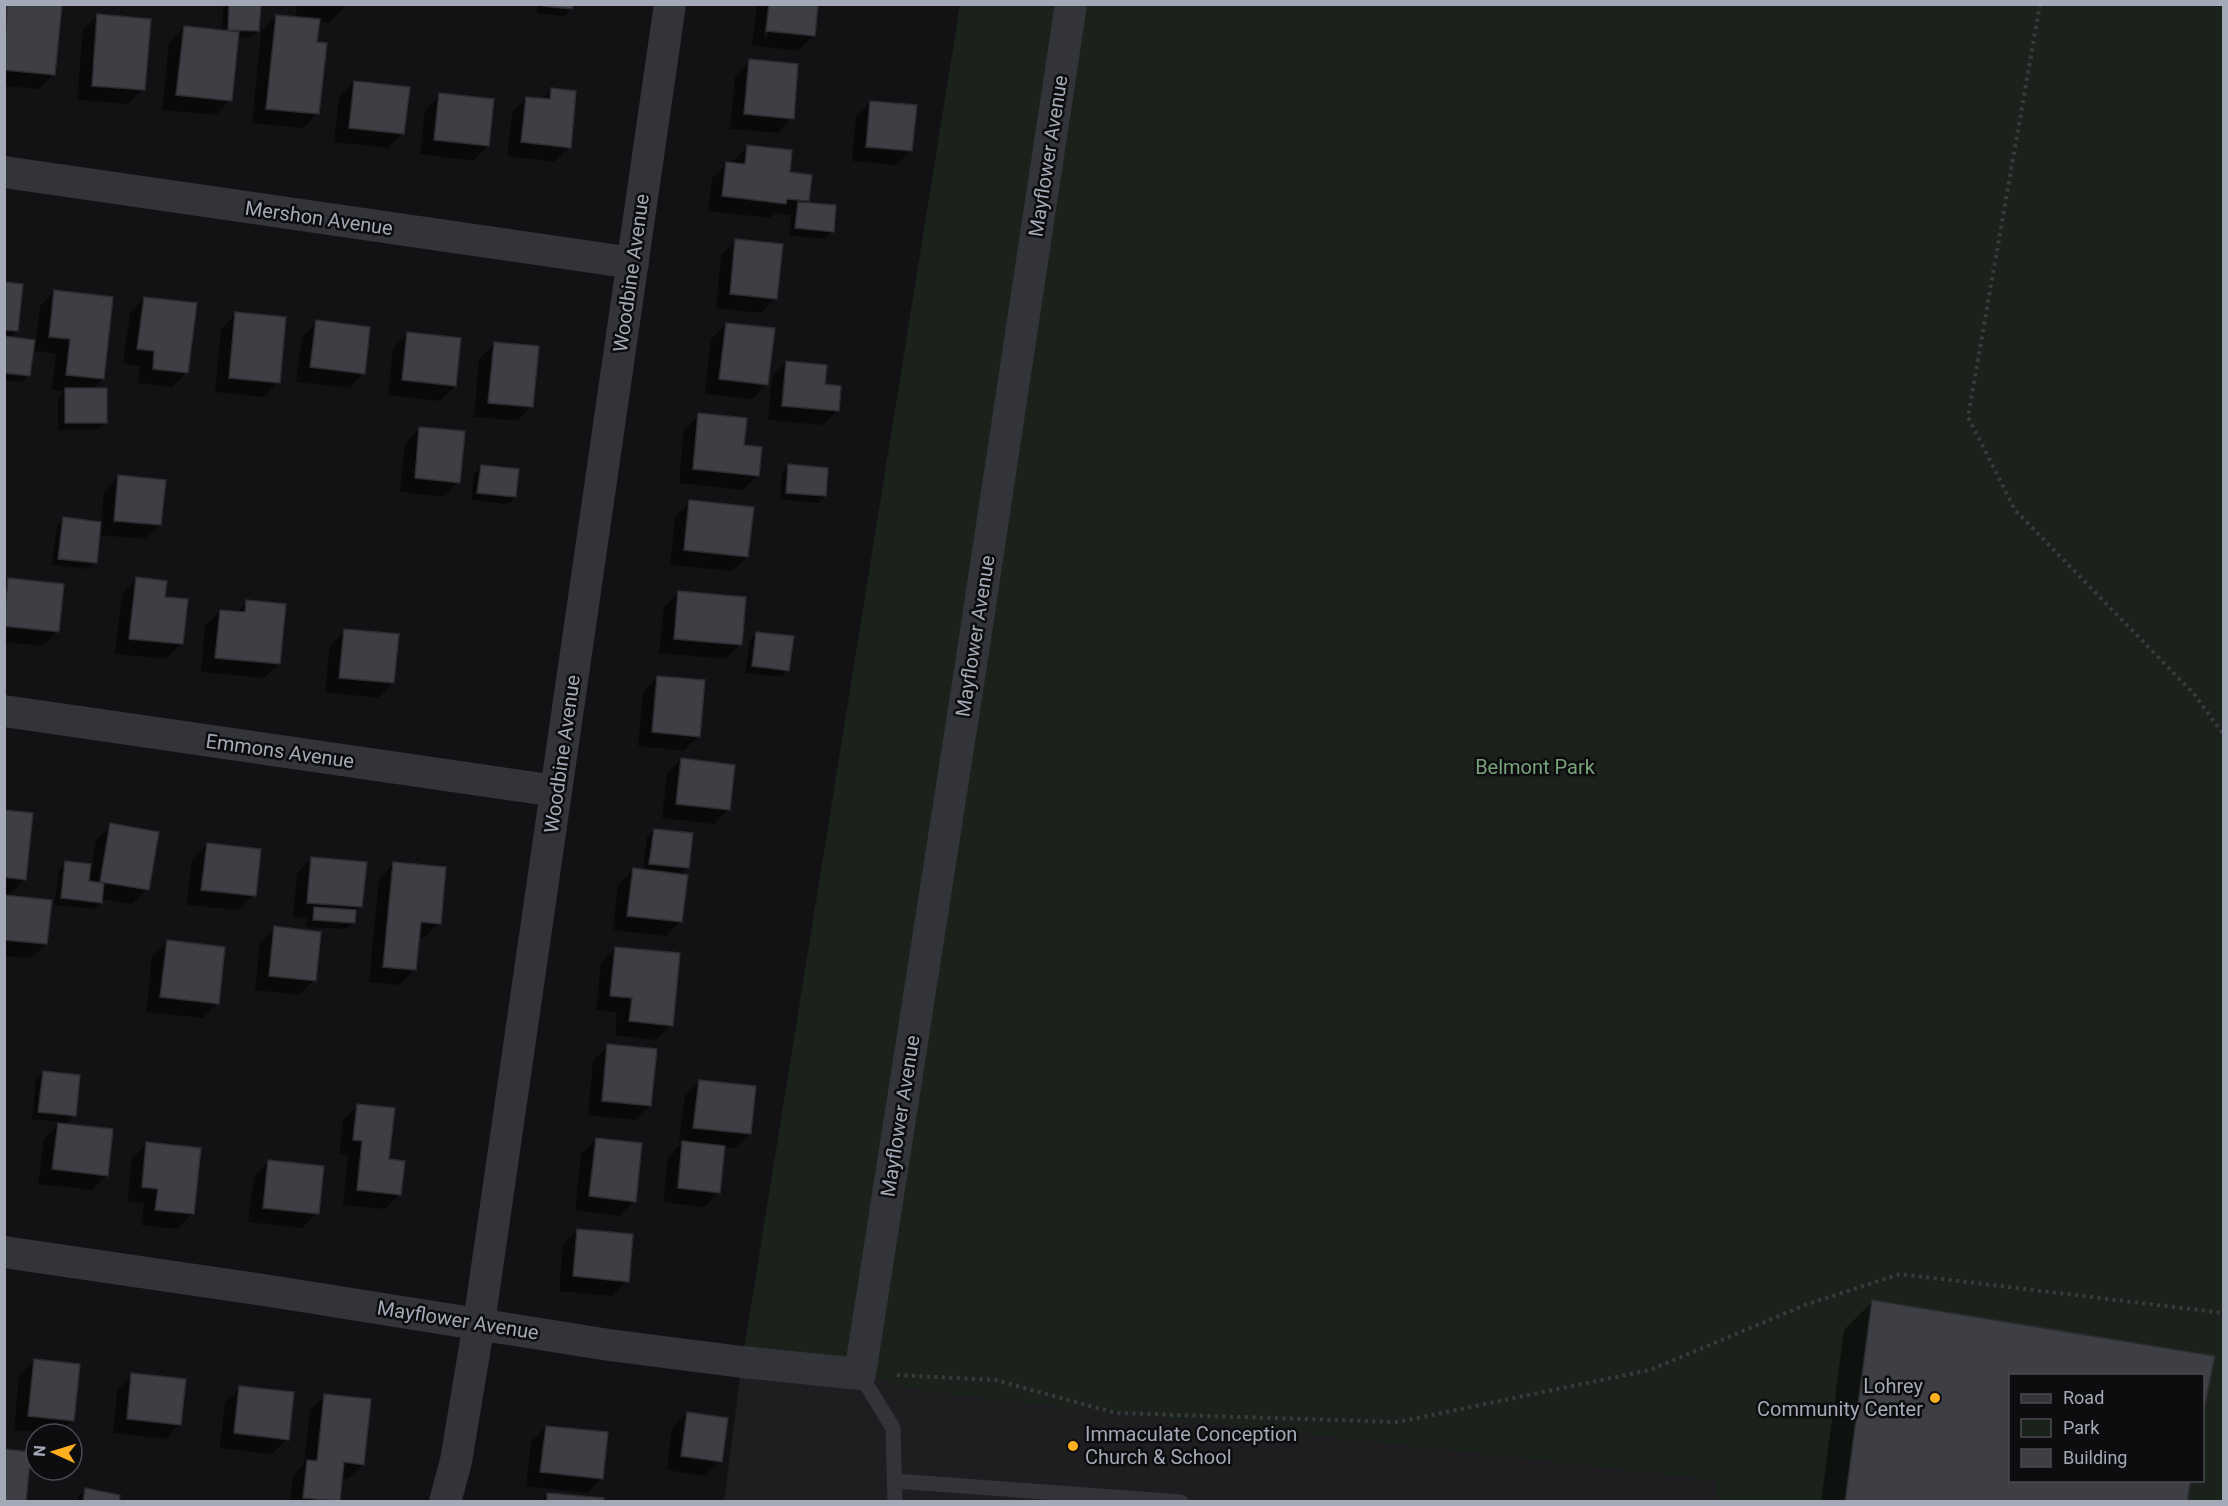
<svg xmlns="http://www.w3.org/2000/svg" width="2228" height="1506" viewBox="0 0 2228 1506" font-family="Roboto,sans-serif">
<rect width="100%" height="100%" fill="#121214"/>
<polygon fill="#1e1e21" points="742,1362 860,1374 1714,1480 1719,1501 724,1502"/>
<path fill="#1a221b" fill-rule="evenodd" d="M960 5H2223V1501H1719L1714 1480 923 1391 860 1374 742 1362ZM2010 1376H2202V1480H2010Z"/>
<g fill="#0007" fill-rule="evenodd">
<polygon points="4,4 60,5 54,74 39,89 4,86"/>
<polygon points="223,4 259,4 258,31 251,38 237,37 230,100 216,115 162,110 169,43 184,28 222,32"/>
<polygon points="297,4 345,4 344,8 329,23 318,22 316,44 318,113 303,128 252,123 261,31 276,16 296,18"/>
<polygon points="538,4 571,4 571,9 564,16 537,13"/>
<polygon points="757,4 768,4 764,38 767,39 771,4 813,36 798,51 752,45"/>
<polygon points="98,15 143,89 128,104 77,100 83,30"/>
<polygon points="750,61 792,118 778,133 730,129 735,76"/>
<polygon points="354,82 403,133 388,148 334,142 339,97"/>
<polygon points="551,90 569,147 554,162 507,156 512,113 526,98 541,100"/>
<polygon points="440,95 488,146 473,161 420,154 425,110"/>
<polygon points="871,102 911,151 896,165 852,161 856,117"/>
<polygon points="748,146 789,173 808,201 805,204 832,232 825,239 789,235 791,215 774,213 770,218 708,211 712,178 727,164 733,164 733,161"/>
<polygon points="736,241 775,298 761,313 716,308 721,255"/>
<polygon points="4,284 17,331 9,338 36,342 40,306 54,292 103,379 92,390 106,422 98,429 58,430 58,397 64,391 52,390 56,353 32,351 29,375 22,382 4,380"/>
<polygon points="144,298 187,372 172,387 138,383 140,366 123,363 130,313"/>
<polygon points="236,314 278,382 264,397 215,392 221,329"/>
<polygon points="317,322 364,373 349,388 296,382 302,337"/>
<polygon points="726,324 767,384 752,399 705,394 711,339"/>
<polygon points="408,333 455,386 440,401 388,395 393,348"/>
<polygon points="494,344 532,406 517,421 474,417 479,359"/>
<polygon points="787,362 823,385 837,411 822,425 768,420 772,377"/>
<polygon points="699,415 743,447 758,475 743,490 679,483 684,429"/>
<polygon points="420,428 458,482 444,497 400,492 405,443"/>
<polygon points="789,466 825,496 818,503 780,499 782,473"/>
<polygon points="481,467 515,497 508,504 471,500 474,474"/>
<polygon points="119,477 160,525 145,539 98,535 95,562 88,569 52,565 57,526 64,519 101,523 104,491"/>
<polygon points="690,502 747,557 732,571 670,565 675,517"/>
<polygon points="9,579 58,631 43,646 4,642 4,584"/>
<polygon points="137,579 181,644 166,659 115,654 122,594"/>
<polygon points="679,592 740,645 725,659 659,653 664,607"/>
<polygon points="247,602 279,664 264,678 201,672 205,626 220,611 236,613"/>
<polygon points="345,631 393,683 378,698 325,692 330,645"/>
<polygon points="757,633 788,670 781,677 745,673 750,640"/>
<polygon points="658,677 698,736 684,751 638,746 643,692"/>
<polygon points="681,759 729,809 714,824 662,818 667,774"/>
<polygon points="4,811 25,879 10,894 4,893"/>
<polygon points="111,825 147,889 132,904 101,899 101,902 94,909 54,905 59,870 66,863 92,866 96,840"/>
<polygon points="654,830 688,867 680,875 680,922 666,936 613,930 618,885 633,870 643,871 647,837"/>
<polygon points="207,844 254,895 239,910 187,905 192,859"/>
<path d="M312 858 361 907 355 913 354 922 347 929 306 927 307 918 293 917 297 873ZM340 920 350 921V924L340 923Z"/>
<polygon points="393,864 439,923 424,938 418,937 414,970 400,985 369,982 379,879"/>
<polygon points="4,897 46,944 31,958 4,956"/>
<polygon points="275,928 314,980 299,995 255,990 260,943"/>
<polygon points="167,942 217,1003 203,1018 146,1012 152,956"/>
<polygon points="615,948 671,1025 656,1040 615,1035 617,1012 596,1010 601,963"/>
<polygon points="608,1046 650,1105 635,1120 588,1115 593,1061"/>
<polygon points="43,1072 74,1115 64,1125 106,1176 92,1190 38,1184 44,1139 61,1122 32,1119 36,1079"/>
<polygon points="700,1081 750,1133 735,1148 724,1147 719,1192 704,1207 663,1202 668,1157 683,1142 679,1142 685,1096"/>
<polygon points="358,1105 399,1195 385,1209 343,1205 348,1155 339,1154 343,1120"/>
<polygon points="596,1140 634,1201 619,1216 575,1210 581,1154"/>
<polygon points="147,1143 192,1214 177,1229 141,1225 144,1203 127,1202 132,1158"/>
<polygon points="268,1162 317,1213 302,1228 248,1222 254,1177"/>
<polygon points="578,1230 627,1281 612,1296 559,1291 563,1245"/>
<polygon points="1873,1301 2202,1376 2010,1376 2010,1480 2185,1502 1821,1502 1844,1330"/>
<polygon points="34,1361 73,1420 59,1434 14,1430 19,1376"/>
<polygon points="132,1375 180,1424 165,1439 113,1433 117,1390"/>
<polygon points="240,1388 287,1439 272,1454 220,1448 225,1402"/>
<polygon points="325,1396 363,1464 348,1479 341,1478 338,1502 290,1502 293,1476 304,1464 310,1410"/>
<polygon points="687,1413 720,1461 705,1476 667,1470 672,1428"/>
<polygon points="546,1427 602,1478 587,1493 526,1486 531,1442"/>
<polygon points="85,1490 118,1502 78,1502 78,1497"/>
<polygon points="548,1494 603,1502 541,1501"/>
</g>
<g fill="#3e3f44" stroke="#2c2c30" stroke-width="1.5">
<polygon points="7,4 62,4 55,75 4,70"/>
<polygon points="229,4 261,4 259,31 228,30"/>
<polygon points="543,4 573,4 572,9 543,6"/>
<polygon points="769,4 818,4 815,36 766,31"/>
<polygon points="97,14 151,19 145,90 92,86"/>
<polygon points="276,15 320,19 317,42 327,43 319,114 266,109"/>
<polygon points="184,26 239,32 232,101 176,95"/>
<polygon points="749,59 798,64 794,119 744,114"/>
<polygon points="354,81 410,87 404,134 349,128"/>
<polygon points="551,88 576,91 571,148 521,142 526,97 550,99"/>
<polygon points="439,93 494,99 489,146 434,140"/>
<polygon points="870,101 917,105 912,151 866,147"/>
<polygon points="747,145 792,150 790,172 812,175 809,201 787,199 786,204 722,196 726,162 745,164"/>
<polygon points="798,202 836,205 834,232 795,228"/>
<polygon points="735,239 783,244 777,299 730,294"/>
<polygon points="4,282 23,284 18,331 4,330"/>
<polygon points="54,290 113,297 104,379 66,375 70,339 49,337"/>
<polygon points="144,297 197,303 188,373 153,369 154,351 137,349"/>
<polygon points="235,312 286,317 280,383 229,378"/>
<polygon points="316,320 370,327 365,374 310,367"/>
<polygon points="726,323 775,328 768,385 719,379"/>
<polygon points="407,332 461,338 456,386 402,380"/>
<polygon points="4,336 35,340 30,376 4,373"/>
<polygon points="494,342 539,346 533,407 488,403"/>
<polygon points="786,361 827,365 825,384 841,386 839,411 782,406"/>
<rect x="65" y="388" width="42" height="35"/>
<polygon points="698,413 747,418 744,445 762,447 759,476 693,469"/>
<polygon points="419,427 465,431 460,483 415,478"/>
<polygon points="788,464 828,468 826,496 786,493"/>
<polygon points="481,465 519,469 516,497 477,493"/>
<polygon points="118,475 166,480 161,525 114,521"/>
<polygon points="689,500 754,507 748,557 684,550"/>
<polygon points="63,517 101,522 97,563 58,559"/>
<polygon points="136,577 167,581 165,597 188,599 183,644 129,639"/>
<polygon points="8,578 64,584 59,632 4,626"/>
<polygon points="678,591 746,597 742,645 674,639"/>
<polygon points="246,600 286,604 280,664 215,658 220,610 245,612"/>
<polygon points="344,629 399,634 394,683 339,678"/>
<polygon points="756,632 794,636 789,671 752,666"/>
<polygon points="657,676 705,680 700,737 652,732"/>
<polygon points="681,758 735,765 730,810 676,804"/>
<polygon points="4,810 33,813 26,880 4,877"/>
<polygon points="110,823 159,832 149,890 100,882"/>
<polygon points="654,829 693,833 689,868 649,864"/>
<polygon points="207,843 261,849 256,896 201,890"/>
<polygon points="311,857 367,862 362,907 307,903"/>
<polygon points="65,861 91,864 89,881 104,883 102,903 61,898"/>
<polygon points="393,862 446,867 441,924 421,922 416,970 383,967"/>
<polygon points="633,868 688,875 682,922 627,916"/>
<polygon points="4,895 52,900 47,944 4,940"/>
<polygon points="314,907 356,910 355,923 313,920"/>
<polygon points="274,926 321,932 316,981 269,976"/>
<polygon points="167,940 225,947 219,1004 160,997"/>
<polygon points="615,947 680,953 673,1026 629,1021 632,998 610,996"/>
<polygon points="607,1044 657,1049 651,1106 602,1101"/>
<polygon points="43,1071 80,1075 76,1116 38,1112"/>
<polygon points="699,1080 756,1086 751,1134 693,1128"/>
<polygon points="357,1104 395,1108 389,1159 405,1161 401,1195 357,1190 362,1141 353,1140"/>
<polygon points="58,1123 113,1129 108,1176 52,1169"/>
<polygon points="596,1138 642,1143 636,1202 589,1196"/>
<polygon points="682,1141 725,1146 720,1193 678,1188"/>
<polygon points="146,1142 201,1148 194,1214 155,1210 158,1189 142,1187"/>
<polygon points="268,1160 324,1166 319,1214 263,1208"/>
<polygon points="577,1229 633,1234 629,1282 573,1276"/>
<polygon points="1872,1300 2215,1356 2202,1420 2202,1376 2010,1376 2010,1480 2191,1480 2187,1502 1845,1502"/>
<polygon points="34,1359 80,1364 74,1421 28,1416"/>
<polygon points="131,1373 186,1379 181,1425 127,1419"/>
<polygon points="239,1386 294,1392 289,1440 234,1433"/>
<polygon points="324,1394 371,1399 364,1465 344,1462 340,1501 303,1498 307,1460 317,1461"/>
<polygon points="687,1412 728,1418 722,1462 681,1456"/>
<polygon points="546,1426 608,1432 603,1479 540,1472"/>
<polygon points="4,1449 31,1452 26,1502 4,1502"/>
<polygon points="85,1488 120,1495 119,1502 83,1502"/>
<polygon points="547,1493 604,1498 604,1502 547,1502"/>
</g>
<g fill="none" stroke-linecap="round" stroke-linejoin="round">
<g stroke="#393b41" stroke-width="4" stroke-dasharray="3 4.5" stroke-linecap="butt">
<polyline points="2040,4 1968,417 2015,510 2194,694 2224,735"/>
<polyline points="897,1375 995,1380 1116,1413 1398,1422 1650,1370 1805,1305 1900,1274 2224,1313"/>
</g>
<g stroke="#33343a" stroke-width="15">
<polyline points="860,1374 893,1428 895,1502"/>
<polyline points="895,1481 1181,1502"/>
</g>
<g stroke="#33343a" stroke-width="32">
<polyline points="4,172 633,263"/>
<polyline points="4,711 556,791"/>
<polyline points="4,1252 270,1291 609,1345 742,1362 860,1374 970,671 1071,4"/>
<polyline points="445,1502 456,1461 479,1323 670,4"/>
</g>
</g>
<g fill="#ffaf20" stroke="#0d0d0f" stroke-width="2">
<circle cx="1935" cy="1398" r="6"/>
<circle cx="1073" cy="1446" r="6"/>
</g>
<g text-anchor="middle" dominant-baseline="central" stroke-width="5" stroke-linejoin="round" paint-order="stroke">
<g font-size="20" fill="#a3a9b6" stroke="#0d0d0f">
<text transform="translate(1048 156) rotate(-81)">Mayflower Avenue</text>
<text transform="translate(319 218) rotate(8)">Mershon Avenue</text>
<text transform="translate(631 273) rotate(-82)">Woodbine Avenue</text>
<text transform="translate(975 636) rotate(-81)">Mayflower Avenue</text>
<text transform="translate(280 751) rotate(8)">Emmons Avenue</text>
<text transform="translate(562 754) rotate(-82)">Woodbine Avenue</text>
<text transform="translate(900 1116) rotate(-81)">Mayflower Avenue</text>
<text transform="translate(458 1320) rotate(9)">Mayflower Avenue</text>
</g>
<g font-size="20" fill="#78a37a" stroke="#0d0d0f">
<text x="1535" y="767">Belmont Park</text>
</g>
<g font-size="20" fill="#a3a9b6" stroke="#0d0d0f" text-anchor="end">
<text x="1923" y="1386">Lohrey<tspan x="1923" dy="23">Community Center</tspan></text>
<text x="1085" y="1434" text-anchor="start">Immaculate Conception<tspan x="1085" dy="23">Church &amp; School</tspan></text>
</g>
</g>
<rect width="2228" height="1506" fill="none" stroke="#a3a9b6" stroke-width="12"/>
<rect x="2009" y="1374" width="195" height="108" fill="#0d0d0f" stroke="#494b52" stroke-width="1.5"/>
<rect x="2021" y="1394" width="30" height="9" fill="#33343a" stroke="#494b52" stroke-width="1.5"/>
<text x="2063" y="1404" font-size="18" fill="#a3a9b6">Road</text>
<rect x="2021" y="1419" width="30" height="18" fill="#1a221b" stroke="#494b52" stroke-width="1.5"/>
<text x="2063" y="1434" font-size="18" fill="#a3a9b6">Park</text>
<rect x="2021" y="1449" width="30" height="18" fill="#3e3f44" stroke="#494b52" stroke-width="1.5"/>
<text x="2063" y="1464" font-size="18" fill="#a3a9b6">Building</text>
<g transform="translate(54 1452) rotate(274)"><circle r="28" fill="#0d0d0f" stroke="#494b52" stroke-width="1.5"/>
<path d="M0-4.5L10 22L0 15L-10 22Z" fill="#ffaf20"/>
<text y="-9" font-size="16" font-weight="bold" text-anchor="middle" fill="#a3a9b6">N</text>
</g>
</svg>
